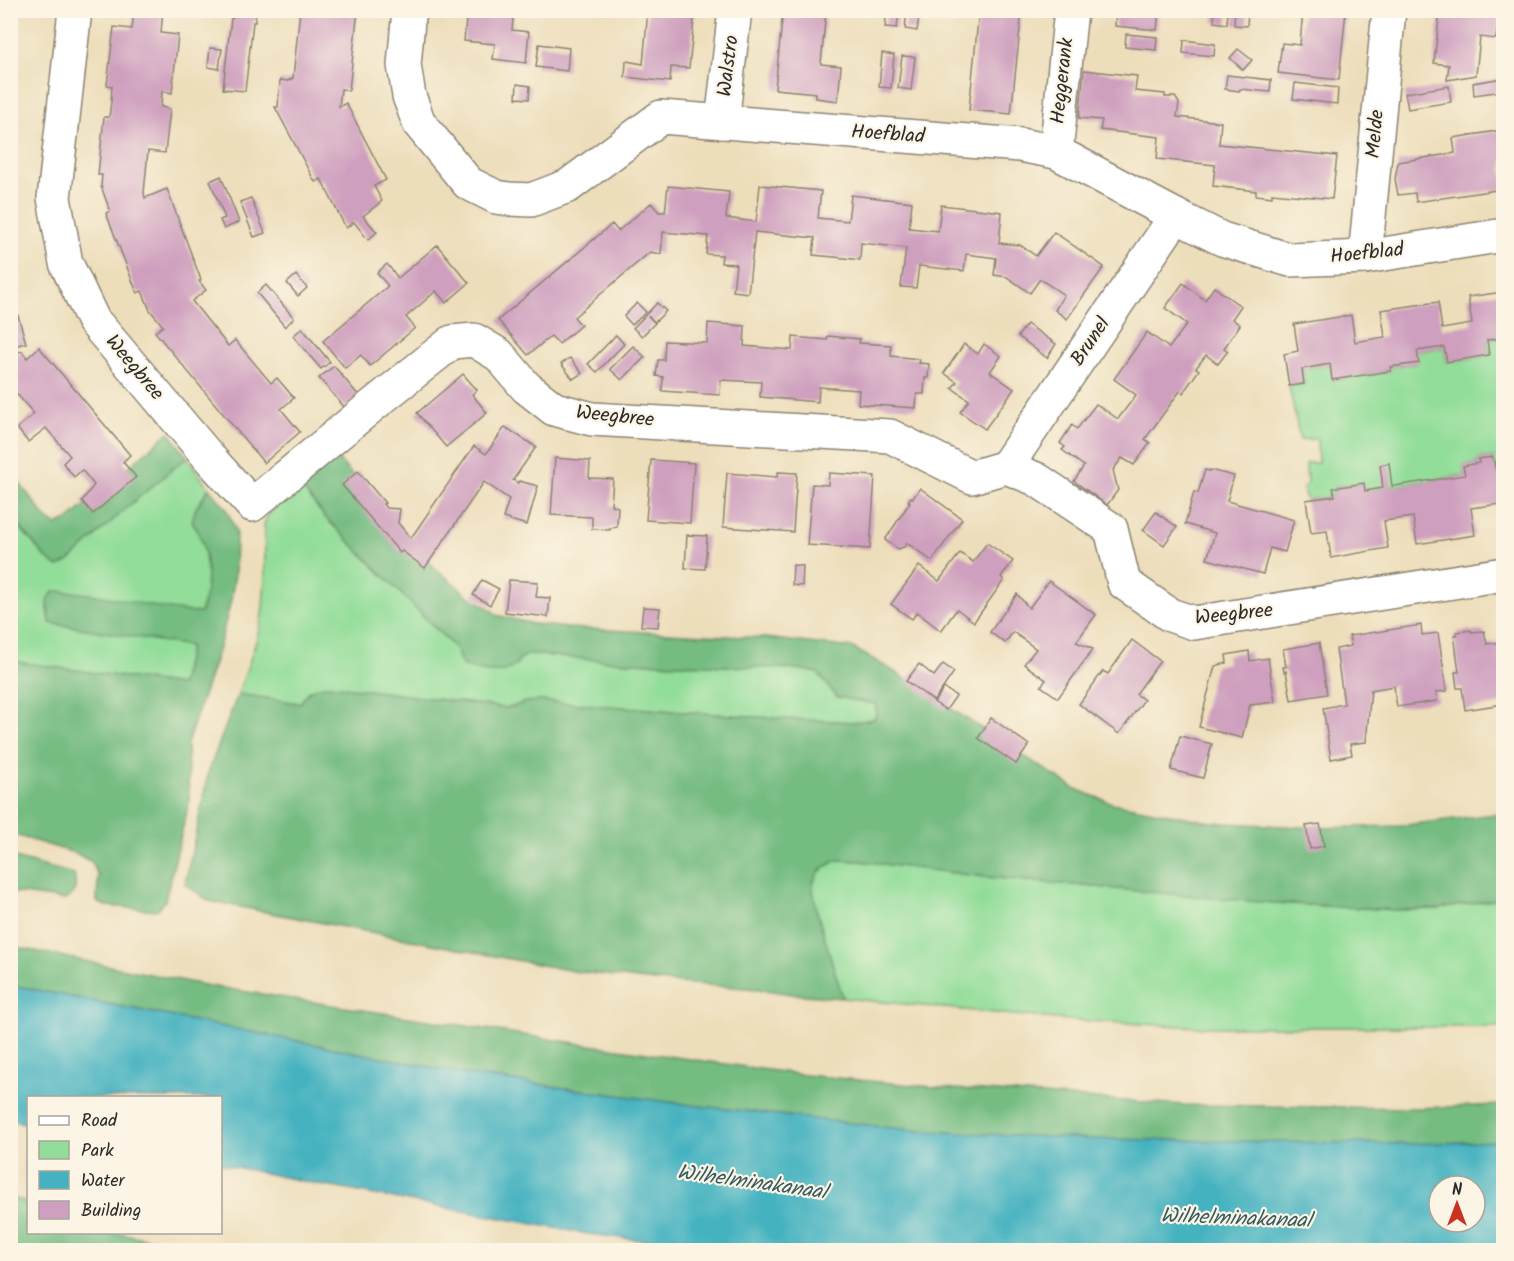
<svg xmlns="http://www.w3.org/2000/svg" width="1514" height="1261" viewBox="0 0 1514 1261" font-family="Kalam,sans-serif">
<rect width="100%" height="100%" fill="#fcf5e5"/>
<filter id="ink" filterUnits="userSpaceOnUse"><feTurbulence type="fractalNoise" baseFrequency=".0167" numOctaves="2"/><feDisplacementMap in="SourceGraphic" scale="12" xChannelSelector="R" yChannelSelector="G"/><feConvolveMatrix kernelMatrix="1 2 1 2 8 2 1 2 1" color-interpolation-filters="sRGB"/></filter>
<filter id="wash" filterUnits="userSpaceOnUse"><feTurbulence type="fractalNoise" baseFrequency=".008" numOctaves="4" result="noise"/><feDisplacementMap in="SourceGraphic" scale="24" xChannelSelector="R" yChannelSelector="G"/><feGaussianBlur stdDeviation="1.35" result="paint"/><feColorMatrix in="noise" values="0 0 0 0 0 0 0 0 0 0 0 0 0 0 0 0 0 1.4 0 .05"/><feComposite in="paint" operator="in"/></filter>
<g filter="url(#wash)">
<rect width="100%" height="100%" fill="#eddebb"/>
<g fill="#92dd99" stroke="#5e8462" stroke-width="1.5">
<polygon points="1503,337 1503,470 1496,471 1493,457 1478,459 1479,463 1464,466 1465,475 1365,491 1363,483 1334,487 1335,496 1306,500 1303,488 1307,484 1306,463 1318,463 1317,439 1300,440 1289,386 1304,384 1302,369 1330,364 1333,380 1390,371 1390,367 1417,363 1416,351 1444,347 1447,362 1489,355 1487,340"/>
<path d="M187 457 209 488 196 508 193 521C209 546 211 585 200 613L174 610 122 634 190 646 181 685 11 661 10 516 46 558 58 567 69 561 125 509Z"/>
<path d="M301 487 325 517 456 648 462 665C476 671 501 677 514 666 520 661 522 656 529 654L610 661 798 669 818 673 837 697 876 704V714L874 719 855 722 786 719 539 701 525 702 513 707 505 708 329 685 308 691 301 702 298 703 238 694C247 668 258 641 262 614 266 584 265 555 264 525 267 509 289 497 301 487Z"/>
<path d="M837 860 860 861 986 877 1289 904 1397 910 1439 909 1503 898V1027H1201L1066 1020 843 998C837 978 808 897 814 881 817 871 828 865 837 860Z"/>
</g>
<g fill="#75bc81" stroke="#507456" stroke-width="1.5">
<polygon points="169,432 187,457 125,509 69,561 58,567 46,558 11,516 10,471 47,519 56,525 68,520"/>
<path d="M337 458 434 567 467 595 492 610 496 615 533 624 568 628 765 638 853 648 890 669 1075 789 1112 803 1211 822 1318 828 1397 826 1503 813V898L1439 909 1397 910 1259 902 986 877 860 861 837 860 820 870 813 882V891L817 912 843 998 792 994 758 989 654 981 573 971 209 901 185 884 209 770 238 694 298 703 301 702C310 688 313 688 329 685L505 708 513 707 525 702 539 701 786 719 855 722 874 719 876 714V704L837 697 818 673 798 669 610 661 529 654C522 656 520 661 514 666 501 677 477 671 462 665L455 648 325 517 301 487Z"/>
<path d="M209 488 226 508 236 531 235 574 231 600 218 651 187 744 189 802 165 901 157 910 106 906 97 902 98 876 92 862 75 853 11 834V661L181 685 190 646 50 623 47 600 54 591C103 592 151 609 200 613 211 586 209 546 192 521L196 508Z"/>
<path d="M11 857 74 874C77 887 76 893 65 900L11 892Z"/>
<polygon points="10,946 209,986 575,1043 805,1075 955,1089 1185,1105 1414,1108 1503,1105 1503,1141 1409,1144 1093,1139 920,1131 691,1105 476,1076 11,985"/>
<polygon points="11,1197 28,1203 28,1232 121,1233 199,1250 11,1250"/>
</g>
<path fill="#44b2c0" stroke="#386e76" stroke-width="1.5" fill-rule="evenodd" d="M11 985 476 1076 691 1105 920 1131 1093 1139 1409 1144 1503 1141V1250H726L588 1234 326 1186 221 1164 220 1098H28V1124L11 1120ZM1439 1186H1475V1222H1439Z"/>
<g id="blocks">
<g fill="#ce9fbe">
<polygon points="10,10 17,10 14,34 10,34"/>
<polygon points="134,10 163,10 161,33 178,35 172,93 162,91 161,107 170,109 165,153 148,151 144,193 145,198 167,189 201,280 199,281 206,290 192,301 228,346 235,340 271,383 277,378 294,398 281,409 300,432 264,463 155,332 163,326 150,310 142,291 137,293 106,213 110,211 101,186 102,175 98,175 104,117 109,117 111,102 112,86 107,85 114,27 132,29"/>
<polygon points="234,10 256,10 255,22 253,22 245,91 223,89 231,18 233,18"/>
<polygon points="300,10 358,10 349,90 341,89 339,107 346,103 386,180 374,186 382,201 363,216 377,232 368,240 354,222 346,228 321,179 315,182 275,107 278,107 280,80 288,81 293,78"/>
<polygon points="467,10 514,10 512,30 529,32 526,63 493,59 495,44 464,41"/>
<polygon points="648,10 695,10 689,68 671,67 670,82 625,77 626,61 643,64"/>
<polygon points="783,10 826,10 821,64 841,66 838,101 816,98 816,93 775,89"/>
<polygon points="887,10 899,10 897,28 885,27"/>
<polygon points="907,10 920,10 917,31 905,29"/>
<polygon points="979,10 1022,10 1011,114 969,110"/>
<polygon points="1116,10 1159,10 1157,30 1115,26"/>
<polygon points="1215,10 1228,10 1227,24 1214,22"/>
<polygon points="1235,10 1248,10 1247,26 1234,25"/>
<polygon points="1303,10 1346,10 1339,80 1278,73 1282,43 1300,45"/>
<polygon points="1440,10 1499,10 1496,39 1480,37 1476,75 1447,80 1449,65 1434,63"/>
<polygon points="1126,34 1157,37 1156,50 1125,47"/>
<polygon points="1184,40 1215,44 1214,56 1183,53"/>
<polygon points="539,44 569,48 567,71 536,67"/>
<polygon points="210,48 222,49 219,69 208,67"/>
<polygon points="1238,49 1252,60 1243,70 1230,58"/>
<polygon points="882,53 894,55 891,88 879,87"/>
<polygon points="902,56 915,57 911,90 898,88"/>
<polygon points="1084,70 1137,76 1135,91 1165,94 1165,97 1175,97 1179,103 1177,117 1221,122 1219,144 1337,156 1332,199 1272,193 1272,197 1256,195 1256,191 1213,186 1215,165 1157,159 1159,137 1100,130 1102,120 1079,118"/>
<polygon points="1227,75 1271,80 1270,92 1240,89 1239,91 1225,89"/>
<polygon points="1503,78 1503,91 1474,95 1473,83"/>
<polygon points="1295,83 1338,88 1337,104 1293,99"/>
<polygon points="517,84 530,86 529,99 516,98"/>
<polygon points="1449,86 1451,102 1408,109 1405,93"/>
<polygon points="1503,130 1503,189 1416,202 1415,193 1398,195 1395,179 1398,162 1455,153 1453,138"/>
<polygon points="221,176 239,222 224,229 220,220 225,218 210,181"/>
<polygon points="760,185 821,191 818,218 848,221 851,195 912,202 909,228 938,231 941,205 1002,212 999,243 1020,245 1036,256 1054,232 1104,267 1067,319 1055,310 1064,295 1040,279 1030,293 1007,277 994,275 996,258 966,254 964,271 919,266 916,288 901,287 906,248 861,243 860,260 844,258 813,255 815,238 755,232 748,293 733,291 736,264 721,263 722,255 706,254 708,236 663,232 661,254 650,252 574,317 581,325 559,344 551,336 528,355 498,320 612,224 618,231 651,203 659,212 665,212 668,186 729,192 726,218 756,222"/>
<polygon points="251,198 265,233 254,237 240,202"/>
<polygon points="437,245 469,283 446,303 436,291 406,317 415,328 370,366 361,355 345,368 323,341 388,286 377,273 387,264 398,278"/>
<polygon points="296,275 307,288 298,296 287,283"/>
<polygon points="1183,283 1205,300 1214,287 1235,302 1241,306 1232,319 1240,325 1224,348 1228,351 1218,364 1206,355 1196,368 1199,370 1183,393 1180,391 1145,439 1150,443 1134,465 1122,458 1113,470 1118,490 1107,505 1074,481 1084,466 1062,450 1065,447 1060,443 1072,425 1077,429 1096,404 1118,419 1136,395 1114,379 1147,332 1169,348 1187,324 1165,308"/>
<polygon points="266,285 294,318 285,327 257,293"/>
<polygon points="10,288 26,343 10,347"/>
<polygon points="1503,292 1503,338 1487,340 1489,355 1447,362 1444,347 1417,351 1419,363 1390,367 1391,371 1332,380 1330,364 1302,369 1304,384 1289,386 1284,354 1298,351 1294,324 1351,315 1355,342 1385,337 1381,310 1438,302 1442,329 1472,324 1468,297"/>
<polygon points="637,303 646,312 632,325 624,316"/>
<polygon points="657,303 666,311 655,322 648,316 655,323 642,336 633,328"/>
<polygon points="708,323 745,326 744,346 792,350 793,337 827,340 828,336 860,339 859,343 891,345 891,356 920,359 919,363 929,364 928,378 925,378 924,394 917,394 916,408 858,404 859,390 819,387 818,402 760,397 761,382 721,380 720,395 662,391 663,377 656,376 658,360 664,360 665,341 707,343"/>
<polygon points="1027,324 1056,344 1047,358 1018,336"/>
<polygon points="302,328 330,362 321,369 293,336"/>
<polygon points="616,335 624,344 597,372 588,364"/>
<polygon points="964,344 978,354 984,344 1001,356 990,372 1014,389 985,429 960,412 969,400 952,388 957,382 944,373"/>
<polygon points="633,346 645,357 622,380 610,369"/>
<polygon points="39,347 130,455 123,462 136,477 93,514 82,501 94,485 82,470 74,477 63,463 70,456 46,428 28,442 17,428 34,414 10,386 10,354 22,351 27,358"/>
<polygon points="570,358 582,373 573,379 561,364"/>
<polygon points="334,366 359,396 345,408 319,378"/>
<polygon points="463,374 477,390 472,394 487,413 446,447 417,413"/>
<polygon points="505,427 536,447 513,480 518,483 519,481 538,486 527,525 503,518 509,499 484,482 425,568 402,551 400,553 342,485 358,471 385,503 383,504 386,508 400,509 398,523 411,538 474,446 486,454"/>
<polygon points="1493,457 1496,471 1503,470 1503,517 1502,517 1500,504 1471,508 1475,535 1417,544 1413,517 1398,519 1384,521 1388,548 1331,558 1327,531 1311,533 1306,500 1335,496 1333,488 1364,483 1365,491 1383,488 1380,465 1389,463 1392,486 1394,486 1465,475 1463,466 1479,463 1478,459"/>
<polygon points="555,458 590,461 589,478 613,479 611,505 618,507 617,527 610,528 610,530 592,529 592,517 551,515"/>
<polygon points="651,460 694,463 690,523 646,520"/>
<polygon points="1205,470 1209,471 1210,470 1234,476 1227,501 1294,520 1285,552 1270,548 1263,574 1207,559 1215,533 1185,524 1194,492 1198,493"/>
<polygon points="778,472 797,473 793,532 723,527 727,473 777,477"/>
<polygon points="829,473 875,476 870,549 807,545 812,484 828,485"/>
<polygon points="920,488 962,519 932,561 907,543 904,547 898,549 885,540 910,502 908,501 911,497 913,498"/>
<polygon points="1156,512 1177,527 1164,545 1143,530"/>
<polygon points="687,535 707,536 705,569 685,568"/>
<polygon points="987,543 1013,561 1001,577 1004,580 974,622 957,609 941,631 917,612 912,619 891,604 919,566 939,581 960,553 973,562"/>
<polygon points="793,565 803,566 802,586 792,585"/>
<polygon points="482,580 499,589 490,605 473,595"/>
<polygon points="509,580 538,582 536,597 550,598 548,617 505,612"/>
<polygon points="1049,581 1096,615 1076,642 1093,649 1058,698 1041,686 1046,680 1024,664 1036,649 1013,632 1005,643 990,632 1017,594 1029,608"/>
<polygon points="643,607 660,608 658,627 641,626"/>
<polygon points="1421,625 1422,635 1438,633 1447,691 1436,692 1437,701 1397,707 1394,686 1371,690 1366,742 1350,744 1352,755 1331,759 1323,708 1344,704 1336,649 1351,646 1349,636"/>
<polygon points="1471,630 1471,632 1484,631 1487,644 1502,642 1503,654 1503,704 1465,710 1462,688 1457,688 1455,672 1459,672 1454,635 1457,635 1457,632"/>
<polygon points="1132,640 1160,661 1136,694 1144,700 1119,734 1079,704 1103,671 1108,674"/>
<polygon points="1319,643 1327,694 1291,700 1286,671 1284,672 1283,667 1286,667 1283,649"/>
<polygon points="1249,651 1250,661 1268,658 1275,702 1250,705 1242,738 1199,727 1215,666 1227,663 1226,655"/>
<polygon points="919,664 934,676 943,664 954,672 934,701 906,681"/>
<polygon points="944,688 956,696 946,710 934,702"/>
<polygon points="991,718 1029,745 1016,764 978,738"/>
<polygon points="1180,736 1212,744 1203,778 1171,770"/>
<polygon points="1320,824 1324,846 1310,849 1306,826"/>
</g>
</g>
</g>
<g filter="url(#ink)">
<use href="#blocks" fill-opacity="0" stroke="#8c8473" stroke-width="1.5"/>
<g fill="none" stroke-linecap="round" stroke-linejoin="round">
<g stroke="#8c8473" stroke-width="36">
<g id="minor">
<polyline points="75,10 54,198 66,263 93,320 213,462 252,505 373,405 452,342 474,340 499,355 526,387 554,409 592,419 890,436 972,477 1006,467 1036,479 1111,529 1124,583 1170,615 1194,623 1504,574"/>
<polyline points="409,10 404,65 409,96 419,123 468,183 496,197 509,199 531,200 568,186 661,117 1020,145 1056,152 1176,216 1222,239 1290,260 1365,257 1504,235"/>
<polyline points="722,122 735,10"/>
<polyline points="1056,152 1071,10"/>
<polyline points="1365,257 1389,10"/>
<polyline points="1006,467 1176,216"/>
</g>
</g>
<use href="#minor" stroke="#fff" stroke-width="33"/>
</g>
</g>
<g text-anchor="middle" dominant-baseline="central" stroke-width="4.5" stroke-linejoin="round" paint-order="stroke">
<g font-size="20" fill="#2b2b2b" stroke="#fcf5e5">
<text transform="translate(729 66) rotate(-83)">Walstro</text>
<text transform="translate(1063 81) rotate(-84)">Heggerank</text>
<text transform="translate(1376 134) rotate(-85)">Melde</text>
<text transform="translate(888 135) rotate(4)">Hoefblad</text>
<text transform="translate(1367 254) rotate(-6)">Hoefblad</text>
<text transform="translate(1091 342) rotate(-56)">Brunel</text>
<text transform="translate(134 368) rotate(50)">Weegbree</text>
<text transform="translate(615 417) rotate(6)">Weegbree</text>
<text transform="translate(1234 615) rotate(-6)">Weegbree</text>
</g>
<g font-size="21" font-style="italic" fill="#345a5f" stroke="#fcf5e5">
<text transform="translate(752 1183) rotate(8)">Wilhelminakanaal</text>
<text transform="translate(1236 1219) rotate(2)">Wilhelminakanaal</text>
</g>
</g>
<rect width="1514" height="1261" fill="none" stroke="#fcf5e5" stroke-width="36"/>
<rect x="27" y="1096" width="195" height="138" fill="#fcf5e5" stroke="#a8a49b" stroke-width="1.5"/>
<rect x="39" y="1116" width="30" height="9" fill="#ffffff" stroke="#a8a49b" stroke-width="1.5"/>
<text x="81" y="1126" font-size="18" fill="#2b2b2b">Road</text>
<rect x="39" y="1141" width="30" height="18" fill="#92dd99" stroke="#a8a49b" stroke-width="1.5"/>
<text x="81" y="1156" font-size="18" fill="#2b2b2b">Park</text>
<rect x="39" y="1171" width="30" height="18" fill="#44b2c0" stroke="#a8a49b" stroke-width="1.5"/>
<text x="81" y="1186" font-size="18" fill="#2b2b2b">Water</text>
<rect x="39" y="1201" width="30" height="18" fill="#ce9fbe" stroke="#a8a49b" stroke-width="1.5"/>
<text x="81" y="1216" font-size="18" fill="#2b2b2b">Building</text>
<g transform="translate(1457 1204)"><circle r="28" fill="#fcf5e5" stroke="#a8a49b" stroke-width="1.5"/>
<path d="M0-4.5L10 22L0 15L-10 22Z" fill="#c8321e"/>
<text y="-9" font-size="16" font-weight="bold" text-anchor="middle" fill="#2b2b2b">N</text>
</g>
</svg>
